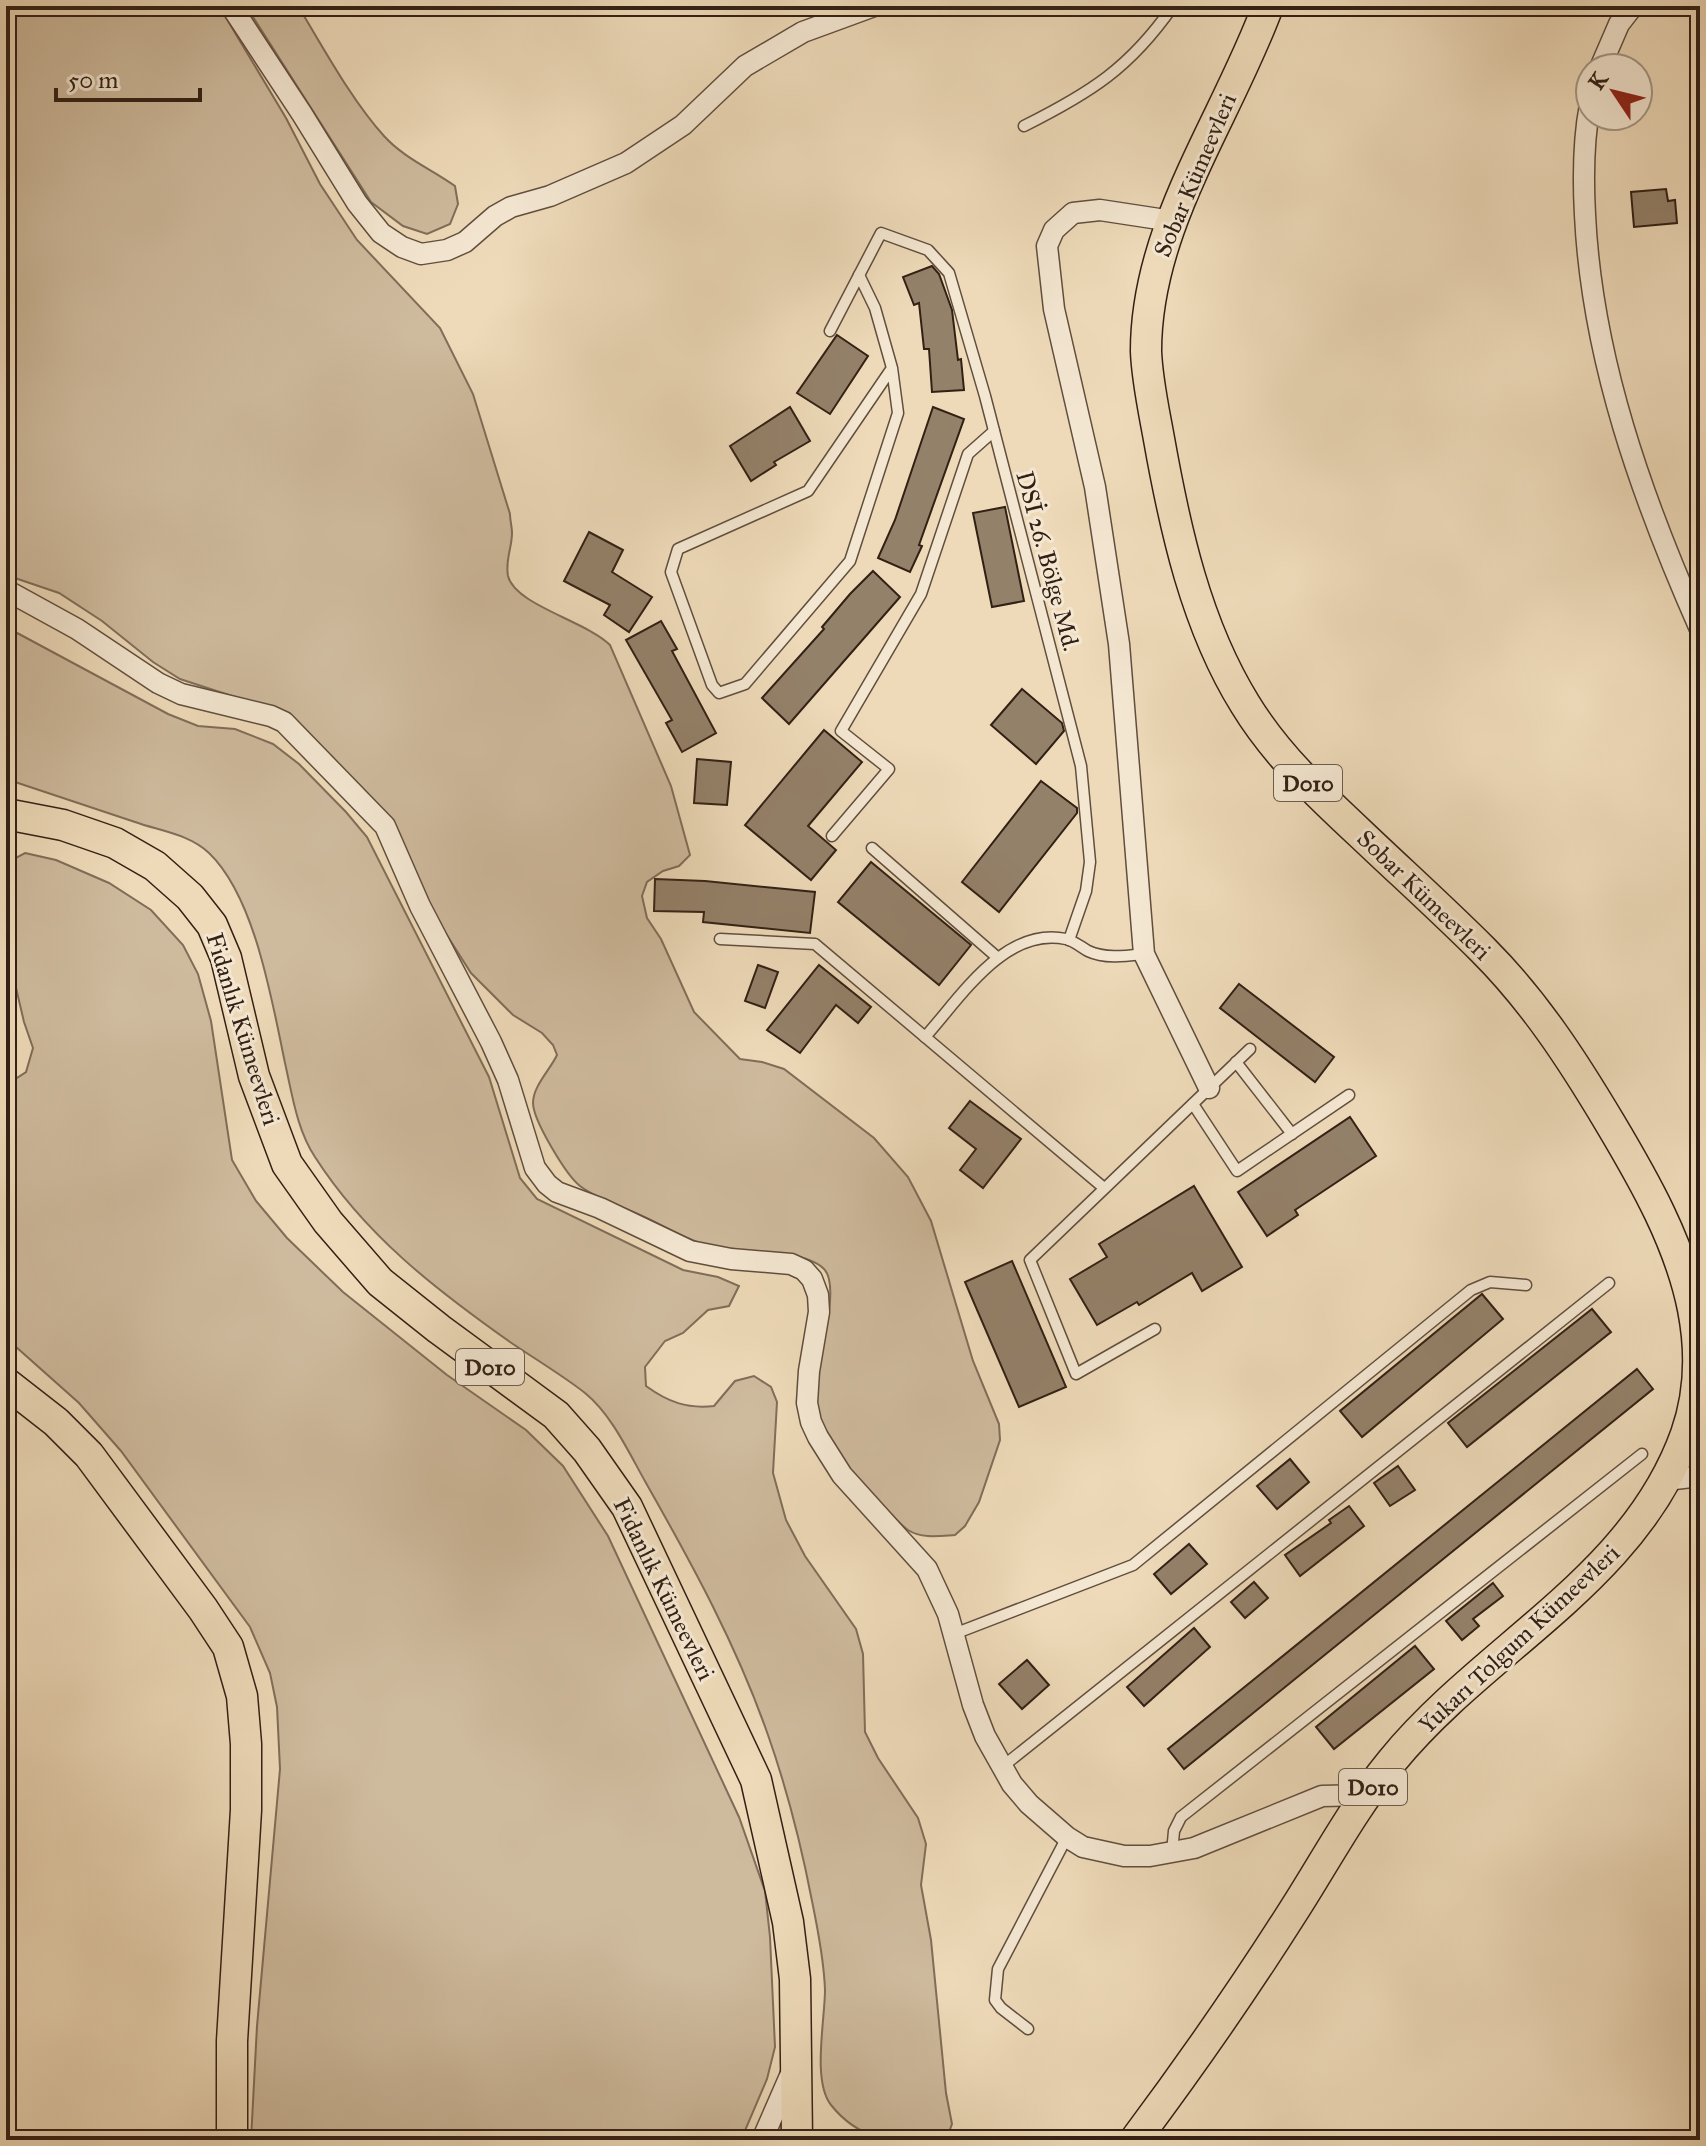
<svg xmlns="http://www.w3.org/2000/svg" width="1706" height="2146" viewBox="0 0 1706 2146" font-family="'IM FELL Great Primer',serif">
<rect width="100%" height="100%" fill="#eedab9"/>
<filter id="stains"><feTurbulence type="fractalNoise" baseFrequency=".0025" numOctaves="4"/><feColorMatrix values="0 0 0 0 .2 0 0 0 0 .09 0 0 0 0 .02 0 0 0 .5 -.17"/></filter>
<radialGradient id="worn" r=".72"><stop offset=".6" stop-color="#630" stop-opacity="0"/><stop offset="1" stop-color="#630" stop-opacity=".3"/></radialGradient>
<g fill="#ceba9d" stroke="#806d59" stroke-width="2">
<path d="M6 6H219L286 118 320 184 357 240 440 328 473 394 510 514C510 520 512 527 512 533 512 548 505 560 508 576 515 605 586 621 610 645L671 786 690 855 679 866 663 871 647 882 642 896 647 918 661 939 694 1012 740 1059 762 1062 784 1069 874 1138 908 1177 931 1221 973 1361 999 1424 1000 1440 979 1502 965 1526 955 1535C940 1536 922 1539 908 1530 902 1526 896 1519 891 1514 859 1484 814 1440 815 1393 816 1365 842 1287 824 1269 804 1249 745 1253 718 1248 691 1243 665 1226 640 1215 621 1206 597 1199 580 1186 566 1175 533 1120 533 1103 533 1086 550 1070 557 1055L553 1045 542 1033 513 1015 471 973 436 918 394 824 250 702 180 679 153 662 102 621 59 593 6 575Z"/>
<path d="M246 6H298C323 47 352 101 384 136 404 158 431 169 455 186L458 204 450 224 427 234 403 226 371 202Z"/>
<path d="M6 627 168 714 198 726 235 729 273 744 299 764 346 812 367 837 489 1077 520 1178 537 1199 683 1270 718 1277 739 1286 729 1306 708 1310 683 1333 665 1341 645 1367 646 1386C668 1402 687 1409 714 1406L735 1381 754 1376 771 1387 777 1402 773 1473 786 1520 805 1556 856 1629 863 1654 865 1732 878 1758 918 1818 926 1844 921 1885 931 1940 946 2093 952 2124 946 2140C898 2140 864 2146 831 2105 812 2081 825 2020 825 1990 824 1960 818 1930 812 1901 801 1844 787 1789 768 1735 737 1646 692 1564 646 1483 629 1453 612 1415 585 1393 562 1375 535 1359 510 1342 435 1289 365 1235 315 1157 297 1130 292 1094 285 1063 272 1001 255 897 209 853 189 834 160 831 135 822 92 808 49 793 6 779Z"/>
<polygon points="25,853 56,860 109,883 151,910 183,945 198,974 211,1021 232,1160 256,1201 287,1238 343,1292 447,1375 526,1430 563,1466 608,1536 739,1817 765,1891 770,1937 775,2047 767,2079 741,2140 251,2140 257,2026 280,1769 277,1707 270,1673 250,1627 121,1451 79,1403 6,1338 6,1085 26,1072 33,1048 24,1022 6,945 6,863"/>
</g>
<g fill="#94816a" stroke="#322015" stroke-width="2">
<polygon points="1666,189 1668,201 1675,200 1677,223 1634,227 1631,192"/>
<polygon points="932,266 939,274 952,310 958,360 961,359 964,390 932,392 929,349 924,349 919,303 914,305 903,277"/>
<polygon points="837,335 868,356 830,414 797,393"/>
<polygon points="790,407 810,441 774,462 776,465 751,481 730,446"/>
<polygon points="933,407 964,419 919,545 922,546 910,572 878,558 895,520"/>
<polygon points="1005,507 1024,601 992,607 973,513"/>
<polygon points="589,532 623,550 612,572 652,597 629,632 604,615 610,605 564,581"/>
<polygon points="873,571 900,597 789,724 762,698 824,629 822,627 850,594"/>
<polygon points="661,621 677,649 672,651 716,733 682,752 666,723 672,720 626,640"/>
<polygon points="1022,689 1062,723 1064,731 1036,764 991,725"/>
<polygon points="824,730 862,762 808,826 836,850 811,880 745,825"/>
<polygon points="697,759 731,762 727,805 694,803"/>
<polygon points="1041,781 1077,808 1077,813 999,912 962,882"/>
<polygon points="871,862 971,945 939,985 838,902"/>
<polygon points="655,879 705,881 815,892 810,933 703,922 704,912 654,911"/>
<polygon points="758,965 778,972 765,1008 745,1001"/>
<polygon points="819,965 871,1007 858,1023 836,1005 800,1053 767,1030"/>
<polygon points="1239,984 1334,1057 1315,1082 1220,1008"/>
<polygon points="970,1101 1021,1139 983,1188 960,1170 976,1149 949,1128"/>
<polygon points="1350,1117 1376,1156 1295,1210 1298,1215 1267,1236 1238,1192"/>
<polygon points="1194,1186 1242,1267 1202,1291 1192,1273 1139,1305 1137,1302 1097,1325 1070,1279 1107,1257 1099,1244"/>
<polygon points="1012,1261 1066,1387 1019,1407 965,1282"/>
<polygon points="1482,1294 1503,1319 1362,1437 1340,1411"/>
<polygon points="1592,1309 1611,1332 1467,1447 1448,1423"/>
<polygon points="1637,1369 1653,1389 1184,1769 1168,1749"/>
<polygon points="1290,1459 1309,1482 1277,1509 1257,1486"/>
<polygon points="1398,1466 1415,1490 1390,1506 1374,1483"/>
<polygon points="1349,1506 1364,1526 1300,1576 1285,1555 1331,1523 1329,1520"/>
<polygon points="1189,1544 1207,1564 1171,1594 1154,1574"/>
<polygon points="1254,1582 1268,1598 1245,1618 1231,1602"/>
<polygon points="1493,1583 1503,1596 1473,1619 1479,1626 1462,1640 1446,1621"/>
<polygon points="1194,1628 1210,1647 1144,1706 1127,1687"/>
<polygon points="1415,1646 1434,1669 1334,1749 1316,1727"/>
<polygon points="1027,1660 1049,1685 1022,1709 999,1684"/>
</g>
<g fill="none" stroke-linecap="round" stroke-linejoin="round">
<g stroke="#614e3e" stroke-width="13">
<g id="service">
<path d="M1024 126C1090 93 1130 68 1173 6"/>
<polyline points="859,275 875,308 892,368 898,413 850,561 745,684 719,693 712,685 671,572 678,549 808,491 892,368"/>
<polyline points="830,331 881,233 928,250 949,273 985,396 1081,766 1090,862 1086,891 1069,940"/>
<polyline points="832,836 889,769 841,731 921,594 968,454 994,431"/>
<polyline points="872,848 998,958"/>
<polyline points="720,939 815,944 1104,1188"/>
<path d="M925 1037C961 997 1005 926 1066 939 1074 941 1081 947 1088 951 1105 959 1126 956 1144 954"/>
<polyline points="1236,1062 1292,1134"/>
<polyline points="1193,1104 1237,1171 1349,1095"/>
<polyline points="1155,1329 1076,1374 1030,1260 1250,1049"/>
<polyline points="954,1634 1133,1565 1471,1290 1490,1282 1526,1285"/>
<polyline points="1002,1767 1609,1283"/>
<polyline points="1172,1853 1174,1831 1181,1817 1642,1454"/>
<polyline points="1028,2029 1001,2008 995,2000 998,1969 1067,1837"/>
</g>
</g>
<g stroke="#614e3e" stroke-width="23">
<g id="minor">
<polyline points="231,6 302,114 357,203 381,233 402,247 421,254 447,250 465,242 495,216 511,207 550,196 626,163 683,125 745,66 803,32 874,6"/>
<polyline points="1600,68 1619,24 1633,6"/>
<path d="M1590 105C1583 141 1583 178 1585 215 1592 359 1642 498 1700 629"/>
<polyline points="1172,221 1100,210 1073,213 1054,230 1047,246 1054,309 1095,487 1119,644 1144,954 1209,1088"/>
<polyline points="6,590 77,629 158,683 181,694 271,716 284,722 385,826 420,906 491,1042 508,1080 535,1168 547,1184 557,1192 600,1208 690,1251 731,1259 791,1264 804,1270 812,1279 818,1295 819,1312 809,1371 807,1403 811,1422 818,1437 842,1475 927,1569 948,1614 973,1705 985,1736 1012,1784 1029,1804 1067,1837 1083,1847 1124,1856 1150,1856 1194,1848 1322,1796 1367,1795"/>
<polyline points="1666,1480 1700,1476"/>
<polyline points="762,2140 793,2069"/>
</g>
</g>
<g stroke="#322015" stroke-width="33">
<g id="primary">
<polyline points="6,814 63,825 115,843 155,866 190,897 212,925 226,958 254,1076 287,1164 328,1222 380,1282 439,1329 556,1415 587,1450 627,1507 756,1780 788,1922 795,1979 797,2140"/>
<polyline points="6,1383 56,1422 89,1455 203,1609 228,1647 242,1696 246,1744 246,1810 232,2041 232,2140"/>
<path d="M1135 2140C1191 2065 1244 1989 1294 1910 1326 1860 1354 1807 1392 1761 1485 1647 1634 1580 1686 1434 1700 1394 1701 1350 1693 1309 1680 1243 1644 1180 1610 1123 1573 1061 1535 1002 1483 950 1444 911 1403 874 1363 836 1320 796 1276 755 1245 704 1196 625 1175 529 1159 439 1154 411 1147 380 1146 351 1146 226 1226 120 1268 6"/>
</g>
</g>
<use href="#service" stroke="#f4e7d2" stroke-width="10"/>
<use href="#minor" stroke="#f4e7d2" stroke-width="20"/>
<use href="#primary" stroke="#eedab9" stroke-width="30"/>
</g>
<g text-anchor="middle" dominant-baseline="central" stroke-width="6" stroke-linejoin="round" paint-order="stroke">
<g fill="#f4e7d2" stroke="#6c5c4e" stroke-width="2">
<rect x="1274" y="765" width="68" height="36" rx="6"/>
<rect x="456" y="1349" width="68" height="36" rx="6"/>
<rect x="1339" y="1769" width="68" height="36" rx="6"/>
</g>
<g font-size="22" font-weight="bold" fill="#322015">
<text x="1308" y="783">D010</text>
<text x="490" y="1367">D010</text>
<text x="1373" y="1787">D010</text>
</g>
<g font-size="24" fill="#322015" stroke="#f4e7d2">
<text transform="translate(1195 175) rotate(-67)">Sobar Kümeevleri</text>
<text transform="translate(1048 561) rotate(75)">DSİ 26. Bölge Md.</text>
<text transform="translate(1424 895) rotate(44)">Sobar Kümeevleri</text>
<text transform="translate(243 1029) rotate(73)">Fidanlık Kümeevleri</text>
<text transform="translate(664 1589) rotate(64)">Fidanlık Kümeevleri</text>
<text transform="translate(1519 1639) rotate(-43)">Yukarı Tolgum Kümeevleri</text>
</g>
</g>
<rect width="1706" height="2146" fill="none" stroke="#eedab9" stroke-width="32"/>
<rect x="8" y="8" width="1690" height="2130" fill="none" stroke="#322015" stroke-width="4"/>
<rect x="16" y="16" width="1674" height="2114" fill="none" stroke="#322015" stroke-width="2"/>
<g transform="translate(1614 92) rotate(305)"><circle r="38" fill="#f4e7d2" stroke="#a69786" stroke-width="2"/>
<path d="M0-6L14 30L0 20L-14 30Z" fill="#8f2418"/>
<text y="-12" font-size="22" font-weight="bold" text-anchor="middle" fill="#322015">K</text>
</g>
<path d="M56 88v12h144v-12" fill="none" stroke="#322015" stroke-width="4"/>
<text x="68" y="88" font-size="24" fill="#322015" stroke="#f4e7d2" stroke-width="6" paint-order="stroke">50 m</text>
<rect width="100%" height="100%" filter="url(#stains)"/>
<rect width="100%" height="100%" fill="url(#worn)"/>
</svg>
